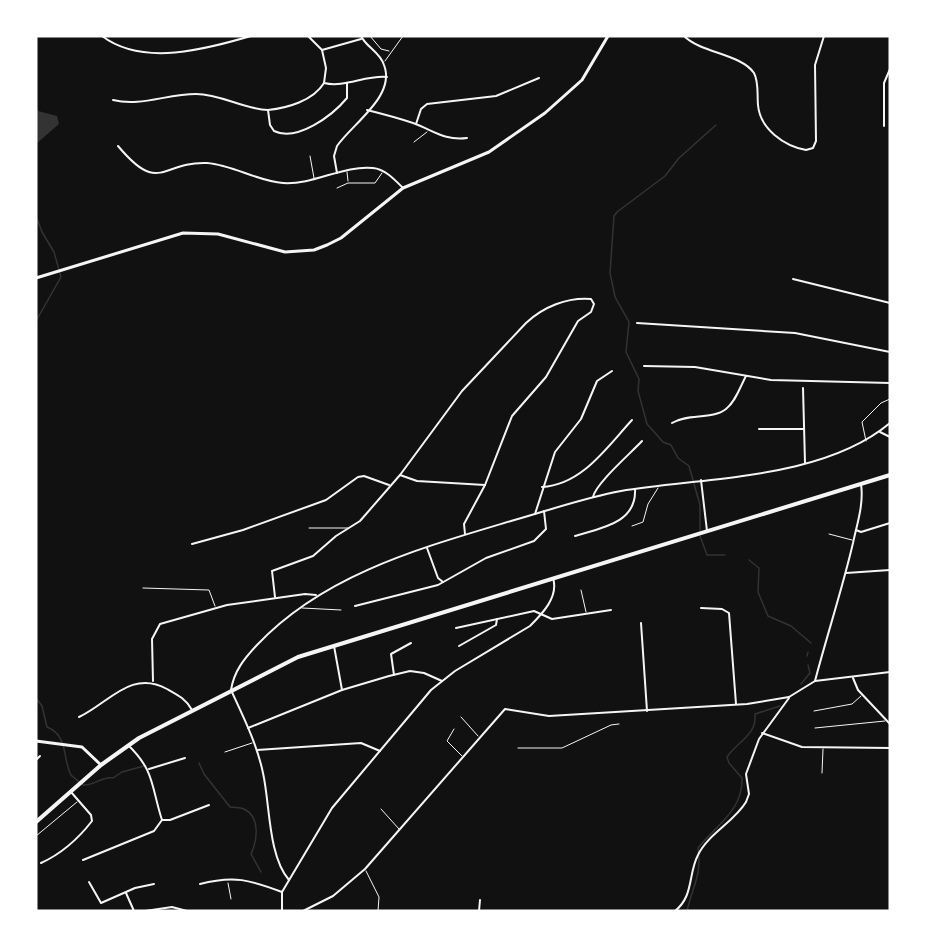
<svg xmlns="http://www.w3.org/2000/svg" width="926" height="947" viewBox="0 0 926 947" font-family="Lato,sans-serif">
<rect width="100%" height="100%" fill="#111"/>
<polygon fill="#333" points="36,107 38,111 57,116 59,124 36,144"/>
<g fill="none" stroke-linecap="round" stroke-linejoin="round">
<g stroke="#333" stroke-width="1.5">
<polyline points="36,216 42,232 54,252 61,277 36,321"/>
<polyline points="700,531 700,505 689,466 678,458 671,445 663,442 647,424 638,391 639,379 626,352 629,322 615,297 610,273 614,216 617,212 665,176 679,158 716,125"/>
<polyline points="700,536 707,555 725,555"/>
<polyline points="749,560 759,568 758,592 768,616 791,626 811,643"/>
<polyline points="807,656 808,652"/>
<polyline points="801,684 810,673 808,665"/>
<path d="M36 698 42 706 47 727C69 736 62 758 71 775 74 778 80 782 83 785 94 786 102 776 113 778L122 772 144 766"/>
<path d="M199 763 204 774 230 807C235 808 240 807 244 809 261 817 257 841 251 854L261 872"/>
<path d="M687 911C693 885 702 875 698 848 716 825 743 811 742 778L729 763 727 757C738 741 757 735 755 714L780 706"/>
</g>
<polyline stroke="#f5f5f5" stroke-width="1" points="370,36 381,49 389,51"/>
<g stroke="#f5f5f5" stroke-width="1">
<polyline points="385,61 403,36"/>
<polyline points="414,142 427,132"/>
<polyline points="310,156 314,178"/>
<polyline points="347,172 348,181"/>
<polyline points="337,188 348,183 375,183 382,173"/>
<polyline points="866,441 862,422 881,403 890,399"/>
<polyline points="632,526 643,522 648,504 658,488"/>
<polyline points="309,528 348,528"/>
<polyline points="829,534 852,540"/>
<polyline points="143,588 209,590 215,606"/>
<polyline points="581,590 586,612"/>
<polyline points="302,608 341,610"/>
<polyline points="814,711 852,704 861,696"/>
<polyline points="461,717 478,736"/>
<polyline points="815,728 885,721"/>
<polyline points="454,729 447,741 462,756"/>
<polyline points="518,748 562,748 611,725 619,724"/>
<polyline points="225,752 252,743"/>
<polyline points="822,773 823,749"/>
<polyline points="381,809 399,829"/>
<polyline points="36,836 77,802"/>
<polyline points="366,871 379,897 378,911"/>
<polyline points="228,883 231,899"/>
</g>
<g stroke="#f5f5f5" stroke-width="2">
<path d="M102 36C143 67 206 49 251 36"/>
<polyline points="308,36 322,50 361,39"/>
<path d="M684 36C701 53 741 54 754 73 759 82 757 95 758 105 760 129 784 146 806 150L813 148 816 141 815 65 824 36"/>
<path d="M322 50 326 68 324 83C345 88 365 75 387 77"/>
<path d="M324 83C313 101 287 108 268 110L270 125 274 131C297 142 332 116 347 98V83"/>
<path d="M113 100C140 107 167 94 196 94 221 94 243 109 268 110"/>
<path d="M367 110C383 114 398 118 413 123 433 130 444 141 467 138"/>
<polyline points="416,124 421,109 427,104 496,96 539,78"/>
<polyline points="884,126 884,83 890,69"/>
<path d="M118 146C160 196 161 161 207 163 233 165 257 181 283 183 314 185 343 165 373 168 385 169 395 180 403 188"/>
<path d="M337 173 334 156 337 146C353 123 396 96 384 65 380 52 366 47 361 36"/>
<polyline points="793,279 890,303"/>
<polyline points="637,323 795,333 890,352"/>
<polyline points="644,366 695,367 771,380 890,383"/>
<polyline points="803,388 805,463"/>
<path d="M672 423C688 413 712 420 726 409 736 401 740 387 746 376"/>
<polyline points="759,429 804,429"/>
<polyline points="880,432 890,437"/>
<polyline points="400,475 417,481 485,485"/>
<polyline points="701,480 707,531"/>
<path d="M542 487C582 485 607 447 632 420"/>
<path d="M593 497C596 483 631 453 642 441"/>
<polyline points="535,514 555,452 581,419 597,381 612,371"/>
<polyline points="856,530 861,532 890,523"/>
<path d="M575 536C601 528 637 523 635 489"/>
<polyline points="192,544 243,530 326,500 358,477 364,476 389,485"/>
<polyline points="427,548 438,578 443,582"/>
<polyline points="846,573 890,570"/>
<path d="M275 597 272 571 313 556 336 536 360 521 400 475 462 391 526 323C543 307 567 297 591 299L594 304 591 312 578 321 546 377 512 416 485 485 464 524 465 534"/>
<polyline points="355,606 438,585 486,558 534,541 546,529 544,511"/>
<polyline points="701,608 722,609 729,613 736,704"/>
<polyline points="641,623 647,711"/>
<polyline points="456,628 534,611 552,619 611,610"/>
<polyline points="334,646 342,690"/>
<polyline points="459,646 496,625 497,619"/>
<polyline points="394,675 391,654 411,643"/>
<polyline points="853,678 858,690 890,724"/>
<polyline points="153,681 152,639 160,624 227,605 305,594 316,595"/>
<path d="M815 681C827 635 842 590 853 543 857 524 864 504 861 484"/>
<path d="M79 717C109 703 131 669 167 689 178 695 186 699 192 710"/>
<polyline points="248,728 342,690 389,676 410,671 424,673 442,681"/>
<polyline points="762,733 802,747 890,748"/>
<polyline points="257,750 361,743 380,751"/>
<polyline points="36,760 40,756"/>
<polyline points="149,769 185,758"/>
<polyline points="162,820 170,820 209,805"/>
<path d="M83 860 154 831 162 820C151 786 155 771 128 745"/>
<path d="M41 863C61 854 78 839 92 821L91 815 71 792"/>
<path d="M289 880C268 856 270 804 263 773 257 744 243 716 231 690 234 671 244 659 257 645 324 574 421 548 511 521 547 511 583 498 621 491 705 477 822 480 890 423"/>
<polyline points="89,882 101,903 135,888 154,884"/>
<path d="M200 884C234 875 250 880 282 892"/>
<polyline points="126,893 134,911"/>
<polyline points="145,911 172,907 187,911"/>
<path d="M282 911V892L332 808 431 690 455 671 530 626C542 614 559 597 553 578"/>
<polyline points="303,911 333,896 365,869 505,709 549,716 747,704 789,697 815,681 890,672"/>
<polyline points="479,911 480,900"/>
<path d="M675 911C694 896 688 874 698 855 708 834 734 822 746 802L749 794 746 774 759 739 789 698"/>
</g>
<polyline stroke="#f5f5f5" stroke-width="3" points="36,278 183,233 218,234 285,252 314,250 327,245 341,238 403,188 489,152 545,113 582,80 608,36"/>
<polyline stroke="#f5f5f5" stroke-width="3" points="36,741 82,747 101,765"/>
<polyline stroke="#f5f5f5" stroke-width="4" points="36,822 101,765 139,738 298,657 890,475"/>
</g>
<rect width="926" height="947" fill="none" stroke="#ffffff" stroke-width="75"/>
</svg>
